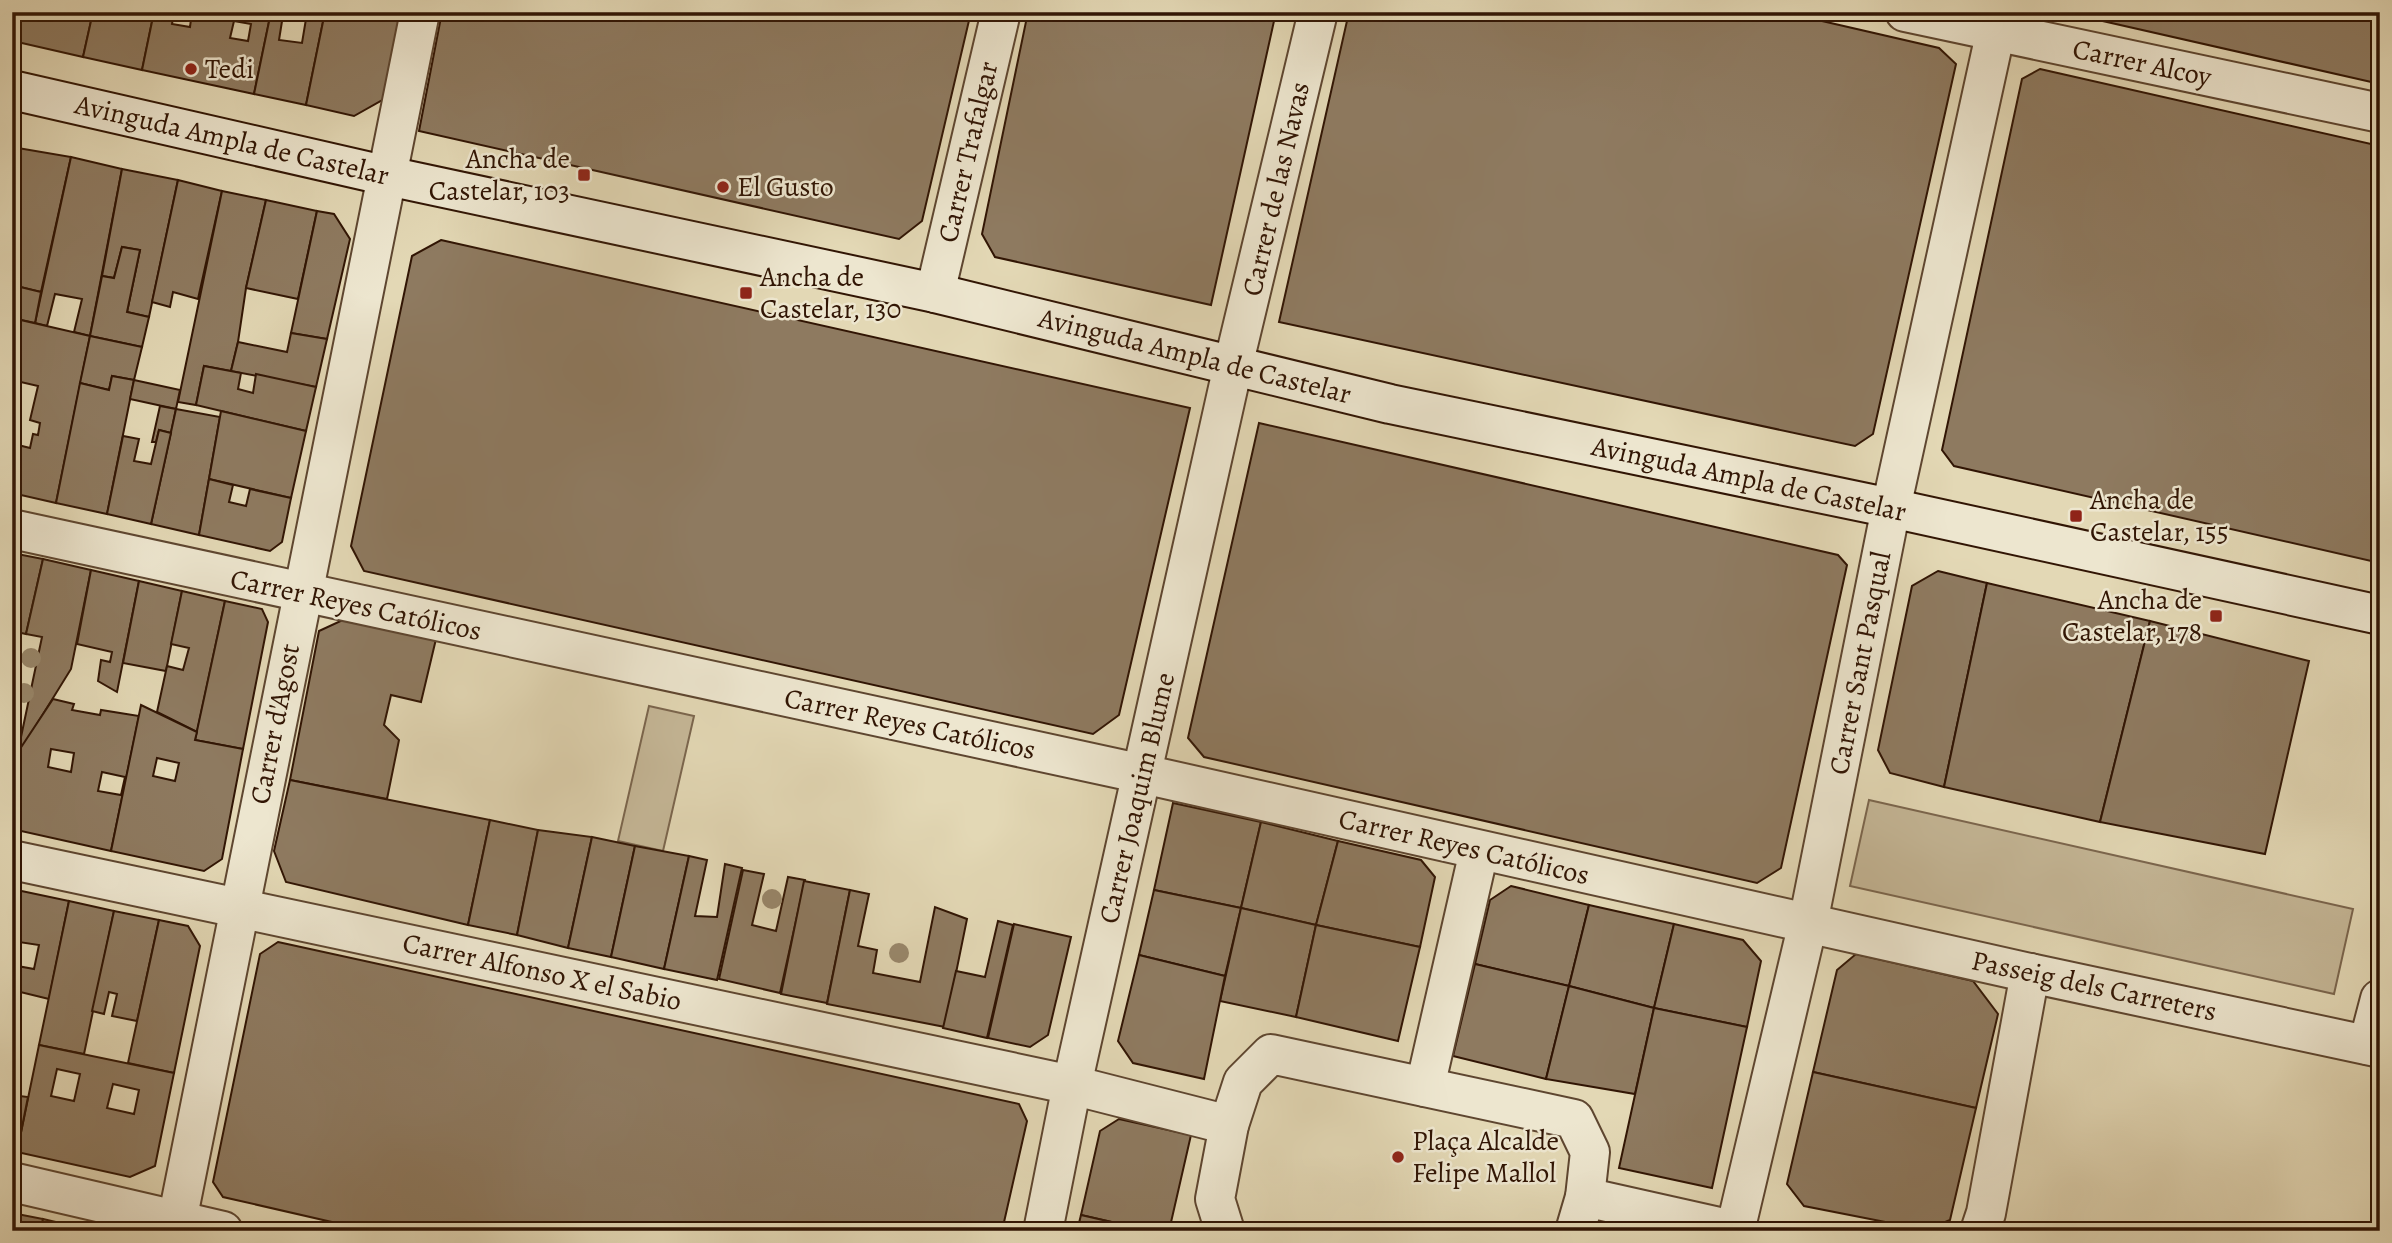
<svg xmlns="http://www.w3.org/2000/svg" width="2392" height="1243" viewBox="0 0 2392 1243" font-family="Alegreya,serif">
<rect width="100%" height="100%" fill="#e3d8b5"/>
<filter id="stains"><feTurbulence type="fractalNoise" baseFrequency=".00286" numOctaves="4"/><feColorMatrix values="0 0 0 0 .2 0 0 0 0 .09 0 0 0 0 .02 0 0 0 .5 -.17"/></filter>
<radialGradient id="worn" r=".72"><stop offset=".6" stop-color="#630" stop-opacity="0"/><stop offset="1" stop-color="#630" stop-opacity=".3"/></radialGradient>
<g fill="#c5b797" stroke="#7b664e" stroke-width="2">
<polygon points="649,706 694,716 663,851 618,841"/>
<polygon points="1869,800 2353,909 2334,994 1850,886"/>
</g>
<g fill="#8e7a60" stroke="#311504" stroke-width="2" fill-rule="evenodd">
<polygon points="12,12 20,12 13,41 12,41"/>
<polygon points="20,12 93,12 83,57 13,41"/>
<polygon points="93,12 154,12 142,70 83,57"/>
<path d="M154 12H174L172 24 190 27 192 12H271L254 94 142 70ZM234 21 251 24 248 41 230 38Z"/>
<path d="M271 12H325L306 105 254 94ZM283 15 306 19 302 43 279 40Z"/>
<polygon points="325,12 402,12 384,99 354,116 306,105"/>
<polygon points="442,12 971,12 922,221 899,239 419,131"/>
<polygon points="1028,12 1276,12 1211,305 995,257 982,234"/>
<polygon points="1349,12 1783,12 1939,48 1956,64 1873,434 1855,446 1279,322"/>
<polygon points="2063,12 2380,12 2380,84"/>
<polygon points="2040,69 2380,146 2380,563 1954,466 1942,450 2022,79"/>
<polygon points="12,147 71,157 41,292 12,285"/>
<polygon points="71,157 122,169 90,336 74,332 82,299 55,294 47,326 35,323"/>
<polygon points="122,169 178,180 149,317 127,312 140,250 122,247 114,278 102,276"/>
<polygon points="178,180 222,191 198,299 173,292 170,307 152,302"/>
<polygon points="222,191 266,200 246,288 238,342 231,371 204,366 196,405 178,402"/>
<polygon points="266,200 317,211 298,299 246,288"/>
<polygon points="317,211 334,214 350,239 327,339 291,333"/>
<polygon points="441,240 1190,408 1119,715 1093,734 364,571 351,546 412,256"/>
<polygon points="122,247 140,250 127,312 149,317 142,347 90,336 102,276 114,278"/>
<polygon points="12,285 41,292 35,323 12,318"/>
<polygon points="12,318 90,336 56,503 12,493 12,477 18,445 30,448 33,434 38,435 40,423 30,420 38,386 12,380"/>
<polygon points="291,333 327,339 316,387 231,371 238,342 287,352"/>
<polygon points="90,336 142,347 134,380 112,376 109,390 80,383"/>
<polygon points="204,366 241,373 238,389 253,393 256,374 316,387 306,431 196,405"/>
<polygon points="112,376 134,380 107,514 56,503 80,383 109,390"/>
<polygon points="134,380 180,390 176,409 130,399"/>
<polygon points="160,406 176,409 171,433 159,430 156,442 152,442"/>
<polygon points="176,409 220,417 199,535 151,524"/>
<polygon points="221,411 306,431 291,498 209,479"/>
<polygon points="1259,423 1838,555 1847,565 1781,868 1757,883 1204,757 1188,738"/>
<polygon points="159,430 171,433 151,524 107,514 123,436 139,439 134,461 151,464"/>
<polygon points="209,479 233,485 229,502 246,506 250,489 291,498 282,542 270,551 199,535"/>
<polygon points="12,553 43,559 26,634 12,631"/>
<polygon points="43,559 91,570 71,669 14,761 12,735 21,737 42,637 26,634"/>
<polygon points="91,570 139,581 117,692 98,681 101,660 110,662 112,652 77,644"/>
<polygon points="1938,571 1987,583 1944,787 1890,773 1878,750 1912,586"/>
<polygon points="139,581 182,591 166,671 123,663"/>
<polygon points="1987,583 2150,621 2100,822 1944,787"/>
<polygon points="182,591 225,601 197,732 157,712 167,666 183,670 189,648 171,644"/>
<polygon points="225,601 262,609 268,622 243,749 195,740"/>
<polygon points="347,618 436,639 421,702 391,695 384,725 399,740 387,799 290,780 319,631"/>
<polygon points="2150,621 2309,661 2265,854 2100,822"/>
<path d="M53 699 74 704 72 710 100 715 101 710 139 716 111 851 12 829V761ZM51 749 74 753 71 772 48 767ZM102 772 125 777 121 795 98 791Z"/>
<path d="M141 705 197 732 195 740 243 749 222 859 204 871 111 851ZM157 758 179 763 175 781 153 776Z"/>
<polygon points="290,780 490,820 468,925 286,882 274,851"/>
<polygon points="1173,803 1261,822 1241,908 1154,890"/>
<polygon points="490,820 538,830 517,935 468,925"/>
<polygon points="1261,822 1338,841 1316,925 1241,908"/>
<polygon points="538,830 592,837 568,948 517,935"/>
<polygon points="592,837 635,846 611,957 568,948"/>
<polygon points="1338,841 1421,860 1435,877 1420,947 1316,925"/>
<polygon points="635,846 689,856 664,969 611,957"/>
<polygon points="689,856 707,860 695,916 717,917 725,864 742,868 717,980 664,969"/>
<polygon points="743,870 764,874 752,925 776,931 788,877 805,880 780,993 719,979"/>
<polygon points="804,881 850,890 827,1003 781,994"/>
<polygon points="1511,886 1589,905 1569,986 1475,964 1490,900"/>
<polygon points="12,889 69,901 49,999 12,990 12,965 34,969 39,945 12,941"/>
<polygon points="850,890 869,894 858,946 877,950 873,973 920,982 935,907 967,919 945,1027 827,1004"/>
<polygon points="1154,890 1241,908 1225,976 1139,955"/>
<polygon points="69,901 114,911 84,1054 39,1045"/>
<polygon points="1589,905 1674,924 1654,1008 1569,986"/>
<polygon points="1241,908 1316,925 1296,1017 1220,1001"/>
<polygon points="114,911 159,920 137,1021 112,1016 117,994 109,992 104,1014 92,1011"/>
<polygon points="159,920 188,926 200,946 174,1073 128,1063"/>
<polygon points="998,921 1013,925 987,1038 943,1028 956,971 985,977"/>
<polygon points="1014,924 1071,937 1048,1035 1030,1047 988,1038"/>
<polygon points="1674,924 1743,940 1761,961 1747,1027 1654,1008"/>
<polygon points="1316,925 1420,947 1398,1041 1296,1017"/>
<polygon points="278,942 1019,1104 1027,1121 1002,1231 371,1231 223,1197 213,1182 260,954"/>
<polygon points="1856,954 1973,981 1998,1014 1976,1108 1813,1072 1837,970"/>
<polygon points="1139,955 1225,976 1204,1079 1133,1063 1118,1041"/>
<polygon points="1475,964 1569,986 1546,1079 1453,1056"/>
<polygon points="1569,986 1654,1008 1635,1094 1546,1079"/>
<polygon points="1654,1008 1747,1027 1712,1188 1619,1168"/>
<path d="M39 1045 174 1073 155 1166 130 1177 17 1152ZM57 1069 80 1074 74 1101 51 1096ZM113 1084 139 1090 134 1114 107 1108Z"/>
<polygon points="1813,1072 1976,1108 1950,1220 1926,1230 1804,1206 1787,1184"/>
<polygon points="12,1095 28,1097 17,1152 12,1151"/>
<polygon points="1119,1119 1191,1135 1169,1231 1151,1231 1081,1215 1100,1131"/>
<polygon points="12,1213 43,1219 41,1231 12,1231"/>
<polygon points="1081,1215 1151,1231 1077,1231"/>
<polygon points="43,1219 86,1229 86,1231 41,1231"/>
<polygon points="1609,1219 1662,1231 1607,1231"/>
</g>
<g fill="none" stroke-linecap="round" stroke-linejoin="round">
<g stroke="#5e4630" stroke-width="42">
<g id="street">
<polyline points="1905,12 2380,113"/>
<polyline points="935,293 1001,12"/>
<polyline points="12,529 1143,774 2030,973 2380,1048"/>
<polyline points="12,860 1072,1085 1229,1125"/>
<polyline points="2368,1045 2380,999"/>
<polyline points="1425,1087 1479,851"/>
<polyline points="12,1182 223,1231"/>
<polyline points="1585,1197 1737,1231"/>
<polyline points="175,1231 420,12"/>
<polyline points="1043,1231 1072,1085 1233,366 1318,12"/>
<polyline points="1225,1231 1215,1199 1229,1125 1243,1082 1271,1054 1574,1119 1590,1152 1585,1197 1575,1231"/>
<polyline points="1735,1231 1808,923 1891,508 2000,12"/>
<polyline points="1980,1231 1986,1213 2030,973"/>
</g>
</g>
<g stroke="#311504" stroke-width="42">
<polyline id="secondary" points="12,90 388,176 935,293 1390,404 1891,508 2380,615"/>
</g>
<use href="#street" stroke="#ede6cf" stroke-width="38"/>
<use href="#secondary" stroke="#ede6cf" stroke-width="38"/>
</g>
<g fill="#99886c">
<circle cx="31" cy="658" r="10"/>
<circle cx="24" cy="693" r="10"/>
<circle cx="772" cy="899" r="10"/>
<circle cx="899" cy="953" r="10"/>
</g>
<g fill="#8f2418" stroke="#ede6cf" stroke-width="2.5">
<circle cx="191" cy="69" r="7"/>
<rect x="577" y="168" width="14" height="14" rx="3.5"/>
<circle cx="723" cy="187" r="7"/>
<rect x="739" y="286" width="14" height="14" rx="3.5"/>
<rect x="2069" y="509" width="14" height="14" rx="3.5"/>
<rect x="2209" y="609" width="14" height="14" rx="3.5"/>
<circle cx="1398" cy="1157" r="7"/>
</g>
<g text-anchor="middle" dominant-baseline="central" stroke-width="5" stroke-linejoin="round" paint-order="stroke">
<g font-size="28" fill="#311504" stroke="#ede6cf">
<text transform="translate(2142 63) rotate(12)">Carrer Alcoy</text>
<text transform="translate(232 140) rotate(13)">Avinguda Ampla de Castelar</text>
<text transform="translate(968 152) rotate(-77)">Carrer Trafalgar</text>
<text transform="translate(1276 189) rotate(-77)">Carrer de las Navas</text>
<text transform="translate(1195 356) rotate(14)">Avinguda Ampla de Castelar</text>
<text transform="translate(1749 479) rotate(12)">Avinguda Ampla de Castelar</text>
<text transform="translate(356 605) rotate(12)">Carrer Reyes Católicos</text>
<text transform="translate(1860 663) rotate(-79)">Carrer Sant Pasqual</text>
<text transform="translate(275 724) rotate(-79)">Carrer d'Agost</text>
<text transform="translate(910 724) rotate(12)">Carrer Reyes Católicos</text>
<text transform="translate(1137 798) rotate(-77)">Carrer Joaquim Blume</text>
<text transform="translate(1464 847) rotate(13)">Carrer Reyes Católicos</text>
<text transform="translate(542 972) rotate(12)">Carrer Alfonso X el Sabio</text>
<text transform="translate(2094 986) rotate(12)">Passeig dels Carreters</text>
</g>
<g font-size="28" fill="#311504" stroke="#ede6cf" text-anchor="start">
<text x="205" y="69">Tedi</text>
<text x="570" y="159" text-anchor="end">Ancha de<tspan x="570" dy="32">Castelar, 103</tspan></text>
<text x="737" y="187">El Gusto</text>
<text x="760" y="277">Ancha de<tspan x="760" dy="32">Castelar, 130</tspan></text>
<text x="2090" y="500">Ancha de<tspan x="2090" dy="32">Castelar, 155</tspan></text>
<text x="2202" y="600" text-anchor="end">Ancha de<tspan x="2202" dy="32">Castelar, 178</tspan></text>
<text x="1412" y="1141">Plaça Alcalde<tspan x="1412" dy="32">Felipe Mallol</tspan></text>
</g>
</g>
<rect width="2392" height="1243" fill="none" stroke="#e3d8b5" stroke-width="42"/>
<rect x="14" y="14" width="2364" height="1215" fill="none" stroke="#311504" stroke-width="3.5"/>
<rect x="21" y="21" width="2350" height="1201" fill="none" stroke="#311504" stroke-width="2"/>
<rect width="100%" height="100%" filter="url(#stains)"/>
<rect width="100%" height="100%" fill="url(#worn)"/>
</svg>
